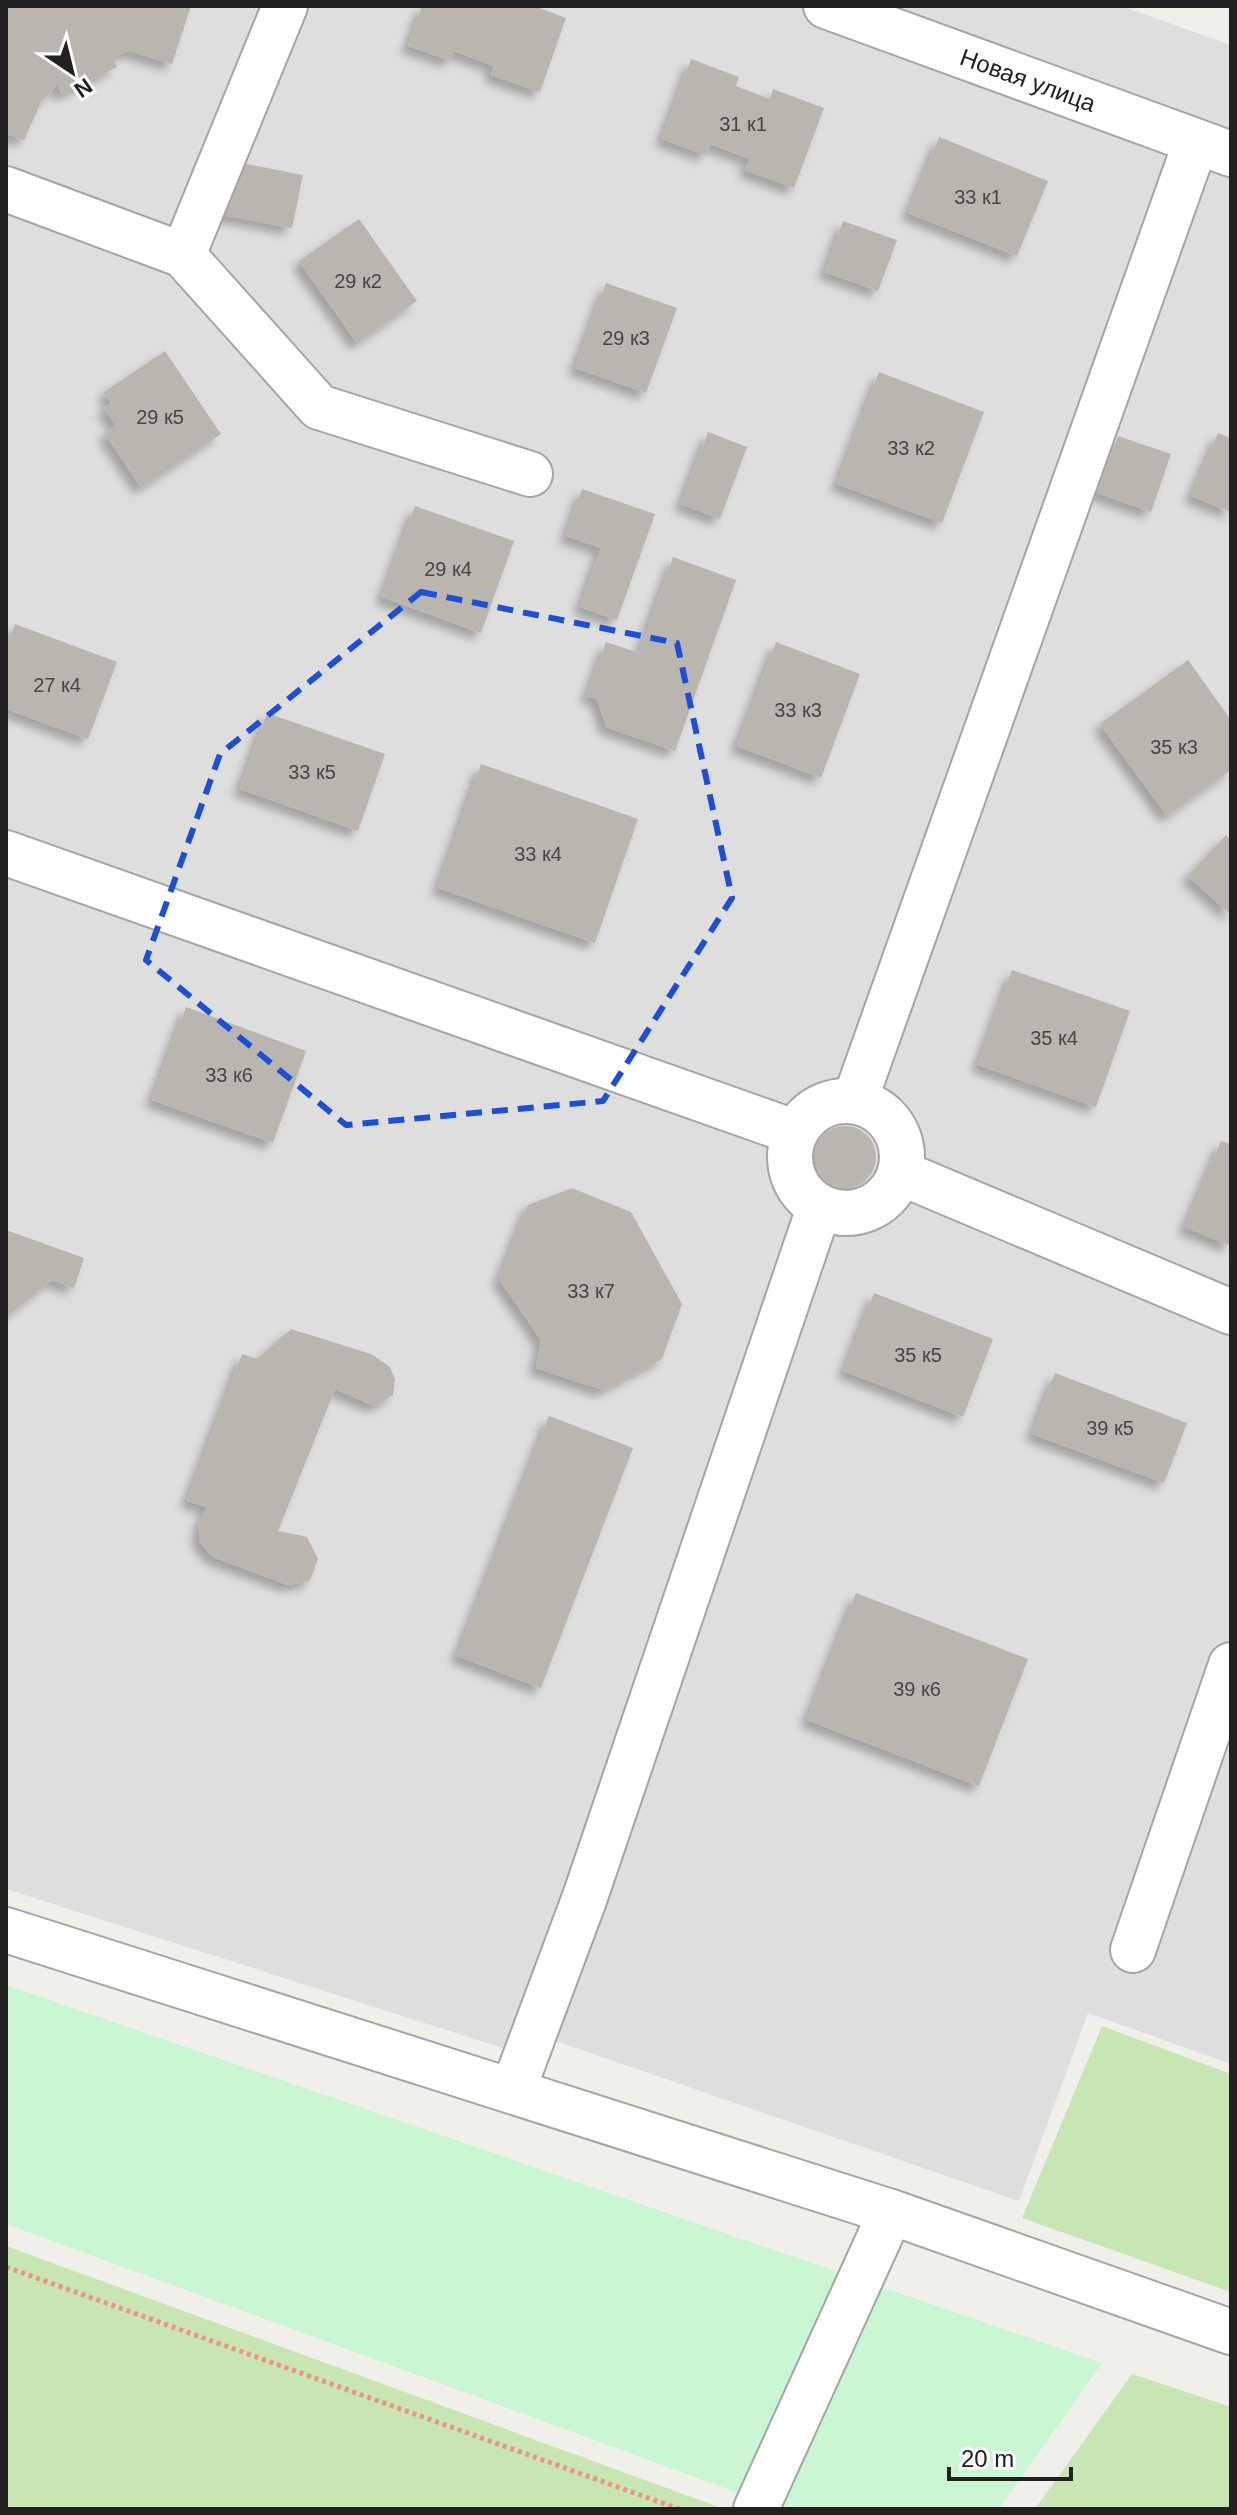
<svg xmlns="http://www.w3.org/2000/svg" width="1237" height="2515" viewBox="0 0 1237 2515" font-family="Helvetica,sans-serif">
<defs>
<filter id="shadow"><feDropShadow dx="-7" dy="7" stdDeviation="4" flood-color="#0004"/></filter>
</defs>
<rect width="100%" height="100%" fill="#f1efe9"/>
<polygon fill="#dfdede" points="6,6 1121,6 1231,45 1231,2064 1088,2013 1019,2201 553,2040 512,2051 6,1889"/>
<g fill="#c7e6b4">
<polygon points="1102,2026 1231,2074 1231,2292 1022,2218"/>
<polygon points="6,2246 724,2509 6,2509"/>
<polygon points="1132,2374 1231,2407 1231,2509 1035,2509"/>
</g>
<polygon fill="#cbf6d3" points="6,1985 1102,2363 999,2509 782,2509 6,2224"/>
<g fill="#bab5ae" filter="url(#shadow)">
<polygon points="6,6 191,6 172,64 129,51 112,57 117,67 62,95 57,85 41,102 24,140 6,134"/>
<polygon points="422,6 513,6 518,8 519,6 534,6 566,18 540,92 491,75 494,66 454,51 451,61 408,46"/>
<polygon points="691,59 739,77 736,86 770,99 773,89 824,108 794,188 745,170 750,159 710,144 706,155 662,139"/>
<polygon points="939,137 1048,181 1017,256 908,213"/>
<polygon points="236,162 303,175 292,228 218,214"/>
<polygon points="359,219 417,301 357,343 299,261"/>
<polygon points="843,221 897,240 878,291 825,272"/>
<polygon points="606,283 677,308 646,393 575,368"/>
<polygon points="165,351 221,434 141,488 105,434 116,426 104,408 111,403 104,392"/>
<polygon points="879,372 984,412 942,523 837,484"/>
<polygon points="708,432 747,447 720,519 681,504"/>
<polygon points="1218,433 1231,438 1231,512 1191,496"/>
<polygon points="1118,436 1171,454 1151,512 1097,493"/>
<polygon points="582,489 655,514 617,620 580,607 601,548 566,536"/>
<polygon points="415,506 514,541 481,633 382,597"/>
<polygon points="673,557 736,580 675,751 606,727 597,699 587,696 606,642 639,653"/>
<polygon points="15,624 117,662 88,739 6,709 6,647"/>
<polygon points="776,642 860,674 821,778 737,746"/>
<polygon points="1188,660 1231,720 1231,770 1167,816 1100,724"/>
<polygon points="267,713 385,754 358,831 240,789"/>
<polygon points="481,764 638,819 595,943 438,888"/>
<polygon points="1226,835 1231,840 1231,915 1188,876"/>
<polygon points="1012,970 1130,1011 1096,1107 978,1065"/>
<polygon points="186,1007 306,1051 273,1143 152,1100"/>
<circle cx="845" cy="1157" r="31"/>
<polygon points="1221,1141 1231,1144 1231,1246 1185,1227"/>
<polygon points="572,1188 631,1212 682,1304 662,1359 603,1390 536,1368 541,1340 499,1279 528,1205"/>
<polygon points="6,1230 84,1258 74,1288 52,1280 6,1317"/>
<polygon points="874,1293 993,1339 963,1417 844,1371"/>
<polygon points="291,1329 371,1354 390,1367 395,1379 393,1395 375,1406 335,1389 278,1531 307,1537 318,1559 310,1581 288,1585 213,1557 199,1541 200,1522 207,1507 187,1501 242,1354 257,1359"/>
<polygon points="1055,1373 1187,1423 1164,1483 1032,1434"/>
<polygon points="549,1416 633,1448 541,1688 457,1656"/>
<polygon points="856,1593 1028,1659 979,1786 807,1720"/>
</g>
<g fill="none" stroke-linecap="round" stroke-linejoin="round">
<g stroke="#a5a5a5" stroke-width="48">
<g id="minor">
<polyline points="826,6 1231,154"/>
<polyline points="6,189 183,255 319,407 530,474"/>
<polyline points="183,255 285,6"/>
<polyline points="6,853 794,1132"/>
<polyline points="855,1100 1196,142"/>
<circle cx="846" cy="1157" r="56"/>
<polyline points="901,1173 1231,1312"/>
<polyline points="6,1930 891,2212 1231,2332"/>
<polyline points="1133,1950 1231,1665"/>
<polyline points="513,2090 585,1897 819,1208"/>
<polyline points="756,2509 891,2212"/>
</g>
</g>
<polyline stroke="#ef947c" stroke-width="5" stroke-dasharray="4 4" stroke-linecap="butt" points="6,2267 679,2509"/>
<use href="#minor" stroke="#fff" stroke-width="44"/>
</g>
<path fill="none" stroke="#1d4ed8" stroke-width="6" stroke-dasharray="16 10" stroke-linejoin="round" d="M421 592 677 643 732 898 603 1101 346 1125 146 960 220 754Z"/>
<g text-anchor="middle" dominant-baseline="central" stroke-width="6" stroke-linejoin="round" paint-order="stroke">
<g font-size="20" fill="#474644">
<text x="743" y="124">31 к1</text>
<text x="978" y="197">33 к1</text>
<text x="358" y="281">29 к2</text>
<text x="626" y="338">29 к3</text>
<text x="160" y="417">29 к5</text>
<text x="911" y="448">33 к2</text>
<text x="448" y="569">29 к4</text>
<text x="57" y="685">27 к4</text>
<text x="798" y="710">33 к3</text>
<text x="1174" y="747">35 к3</text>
<text x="312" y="772">33 к5</text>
<text x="538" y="854">33 к4</text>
<text x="1054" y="1038">35 к4</text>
<text x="229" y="1075">33 к6</text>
<text x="591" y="1291">33 к7</text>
<text x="918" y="1355">35 к5</text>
<text x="1110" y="1428">39 к5</text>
<text x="917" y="1689">39 к6</text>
</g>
<g font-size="24" fill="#212121" stroke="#fff">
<text transform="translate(1028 80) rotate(20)">Новая улица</text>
</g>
</g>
<rect width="1237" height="2515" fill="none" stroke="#212121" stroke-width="16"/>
<g transform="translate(72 72) rotate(145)" stroke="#ffffff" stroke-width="6" paint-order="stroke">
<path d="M0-6L14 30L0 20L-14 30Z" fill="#212121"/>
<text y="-12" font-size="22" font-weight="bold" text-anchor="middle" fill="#212121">N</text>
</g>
<path d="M949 2467v12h122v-12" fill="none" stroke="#212121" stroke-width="4"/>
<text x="961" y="2467" font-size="24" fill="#212121" stroke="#ffffff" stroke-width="6" paint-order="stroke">20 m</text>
</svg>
